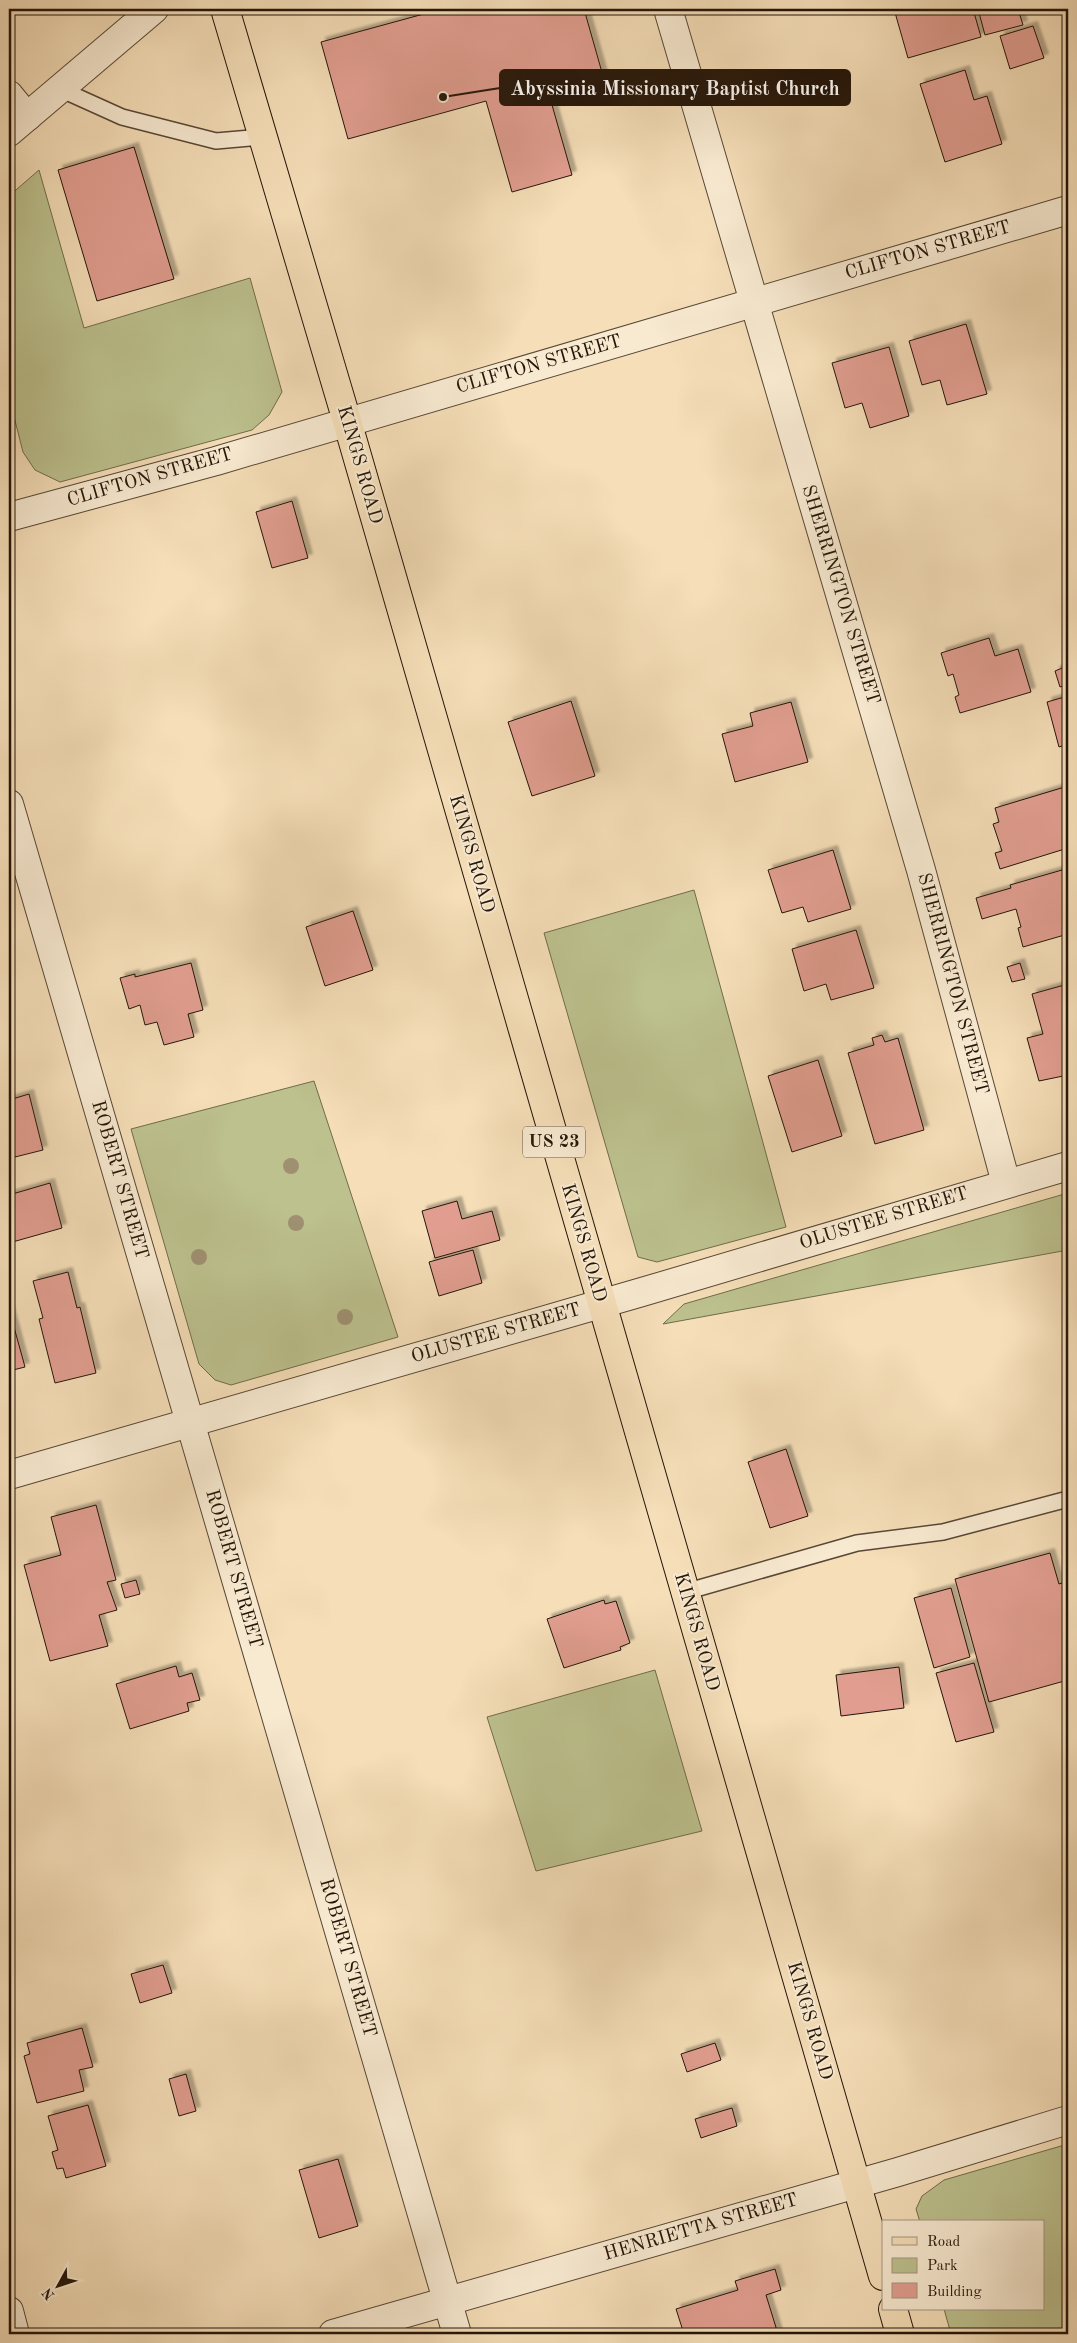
<svg xmlns="http://www.w3.org/2000/svg" width="1077" height="2343" viewBox="0 0 1077 2343" font-family="'Old Standard TT',serif">
<defs>
<filter id="shadow"><feDropShadow dx="4.5" dy="-4.5" stdDeviation="1" flood-color="#0004"/></filter>
</defs>
<rect width="100%" height="100%" fill="#f5deb8"/>
<filter id="stains"><feTurbulence type="fractalNoise" baseFrequency=".004" numOctaves="4"/><feColorMatrix values="0 0 0 0 .2 0 0 0 0 .09 0 0 0 0 .02 0 0 0 .5 -.17"/></filter>
<radialGradient id="worn" r=".72"><stop offset=".6" stop-color="#630" stop-opacity="0"/><stop offset="1" stop-color="#630" stop-opacity=".3"/></radialGradient>
<g fill="#bcc18e" stroke="#706b4c">
<polygon points="39,170 84,328 250,278 282,392 269,415 252,430 60,482 35,470 23,452 9,397 9,196"/>
<polygon points="694,890 786,1227 657,1262 638,1257 544,933"/>
<polygon points="314,1081 398,1337 231,1385 215,1380 199,1364 131,1129"/>
<polygon points="1068,1193 1068,1250 663,1324 684,1304"/>
<polygon points="655,1670 702,1831 536,1871 487,1717"/>
<polygon points="1068,2144 1068,2334 951,2334 944,2309 1043,2309 1043,2222 920,2222 916,2209 922,2196 944,2180"/>
</g>
<g fill="#e19e90" stroke="#241509" filter="url(#shadow)">
<polygon points="442,9 584,9 605,83 566,94 562,79 546,84 572,175 512,192 486,101 348,139 321,42"/>
<polygon points="894,9 973,9 981,37 908,58"/>
<polygon points="978,9 1018,9 1023,25 985,35"/>
<polygon points="1033,26 1044,58 1010,69 1000,36"/>
<polygon points="965,70 974,100 987,96 1002,144 945,162 920,84"/>
<polygon points="134,147 174,279 97,301 58,170"/>
<polygon points="966,324 987,394 947,405 940,380 922,385 909,341"/>
<polygon points="889,347 909,416 870,428 862,403 845,408 832,363"/>
<polygon points="292,501 308,558 272,568 256,512"/>
<polygon points="989,638 995,656 1018,649 1031,692 960,713 955,697 959,695 953,674 948,676 941,653"/>
<polygon points="1067,666 1068,684 1060,687 1055,671"/>
<polygon points="1068,696 1068,744 1059,747 1047,702"/>
<polygon points="571,701 595,776 532,796 508,722"/>
<polygon points="791,702 808,762 735,782 722,734 753,726 750,713"/>
<polygon points="1068,786 1068,848 1000,869 995,853 1002,851 993,824 999,822 995,808"/>
<polygon points="833,850 851,909 808,922 803,907 782,913 768,870"/>
<polygon points="1062,870 1068,889 1068,934 1023,947 1018,928 1021,927 1016,909 982,919 976,898 1011,888 1010,885"/>
<polygon points="353,911 373,970 325,986 306,927"/>
<polygon points="856,930 874,988 831,1000 826,984 804,991 792,949"/>
<polygon points="191,963 203,1010 188,1014 194,1037 164,1045 157,1022 145,1025 140,1005 129,1009 120,978 135,974 135,977"/>
<polygon points="1020,963 1025,979 1012,982 1007,967"/>
<polygon points="1068,984 1068,1075 1039,1081 1027,1038 1043,1034 1032,994"/>
<polygon points="882,1035 885,1042 898,1038 924,1130 875,1144 848,1053 874,1045 872,1038"/>
<polygon points="818,1060 842,1136 792,1152 768,1076"/>
<polygon points="29,1094 43,1150 15,1157 12,1146 9,1147 9,1100"/>
<polygon points="50,1183 62,1228 9,1243 9,1195"/>
<polygon points="457,1201 462,1219 492,1211 500,1240 435,1258 422,1211"/>
<polygon points="473,1250 482,1283 439,1296 429,1262"/>
<polygon points="68,1272 77,1308 80,1307 96,1373 55,1383 39,1319 43,1318 33,1281"/>
<polygon points="9,1309 25,1367 9,1371"/>
<polygon points="786,1449 808,1516 770,1528 748,1462"/>
<polygon points="96,1505 116,1580 107,1582 117,1610 99,1615 108,1646 50,1661 24,1565 61,1555 51,1517"/>
<polygon points="1050,1553 1059,1584 1068,1581 1068,1680 989,1702 955,1579"/>
<polygon points="136,1580 140,1594 125,1598 121,1584"/>
<polygon points="951,1588 970,1657 934,1668 914,1598"/>
<polygon points="604,1600 605,1604 616,1601 630,1643 620,1647 621,1650 564,1668 547,1619"/>
<polygon points="974,1663 994,1732 956,1742 936,1673"/>
<polygon points="176,1666 179,1677 192,1673 200,1700 187,1703 189,1711 130,1729 116,1684"/>
<polygon points="899,1667 904,1708 841,1716 836,1675"/>
<polygon points="163,1965 172,1993 140,2003 131,1974"/>
<polygon points="82,2028 93,2067 79,2070 84,2091 37,2103 24,2056 30,2054 27,2043"/>
<polygon points="715,2043 721,2060 687,2072 681,2054"/>
<polygon points="186,2074 196,2111 179,2116 169,2079"/>
<polygon points="88,2105 106,2166 66,2178 63,2168 57,2169 52,2152 58,2150 48,2116"/>
<polygon points="732,2108 737,2126 701,2138 695,2119"/>
<polygon points="338,2159 358,2226 319,2238 299,2170"/>
<polygon points="775,2269 781,2290 766,2295 778,2334 684,2334 676,2309 738,2290 735,2281"/>
</g>
<g fill="none" stroke-linecap="round" stroke-linejoin="round">
<g stroke="#584735" stroke-width="18">
<g id="service">
<polyline points="60,89 122,117 216,141 262,137"/>
<polyline points="685,1592 857,1543 943,1532 1068,1499"/>
</g>
</g>
<g stroke="#584735" stroke-width="30">
<g id="minor">
<polyline points="668,9 921,870 1006,1183"/>
<polyline points="9,517 216,461 1068,210"/>
<polyline points="9,804 457,2334"/>
<polyline points="9,1475 642,1292 1068,1166"/>
<polyline points="9,2311 15,2334"/>
<polyline points="333,2334 898,2172 1068,2120"/>
</g>
</g>
<g stroke="#584735" stroke-width="30">
<g id="tertiary">
<polyline points="9,95 27,117"/>
<polyline points="9,132 154,9"/>
</g>
</g>
<g stroke="#241509" stroke-width="30">
<g id="primary">
<polyline points="225,9 347,421 883,2276"/>
<polyline points="893,2309 900,2334"/>
</g>
</g>
<use href="#service" stroke="#f8ead1" stroke-width="15"/>
<use href="#minor" stroke="#f8ead1" stroke-width="28"/>
<use href="#tertiary" stroke="#f8ead1" stroke-width="28"/>
<use href="#primary" stroke="#f5deb8" stroke-width="28"/>
</g>
<g fill="#9f9072">
<circle cx="291" cy="1166" r="8"/>
<circle cx="296" cy="1223" r="8"/>
<circle cx="199" cy="1257" r="8"/>
<circle cx="345" cy="1317" r="8"/>
</g>
<g text-anchor="middle" dominant-baseline="central" stroke-width="4" stroke-linejoin="round" paint-order="stroke">
<rect fill="#f8ead1" stroke="#645545" stroke-width="1" x="523" y="1126.5" width="62" height="31" rx="4"/>
<g font-size="18" font-weight="bold" fill="#241509">
<text x="554" y="1142">US 23</text>
</g>
<g font-size="19" fill="#241509" stroke="#f8ead1">
<text transform="translate(928 251) rotate(-16)">CLIFTON STREET</text>
<text transform="translate(539 365) rotate(-16)">CLIFTON STREET</text>
<text transform="translate(359 465) rotate(74)">KINGS ROAD</text>
<text transform="translate(150 478) rotate(-16)">CLIFTON STREET</text>
<text transform="translate(840 595) rotate(73)">SHERRINGTON STREET</text>
<text transform="translate(471 854) rotate(74)">KINGS ROAD</text>
<text transform="translate(952 984) rotate(75)">SHERRINGTON STREET</text>
<text transform="translate(119 1180) rotate(74)">ROBERT STREET</text>
<text transform="translate(884 1219) rotate(-17)">OLUSTEE STREET</text>
<text transform="translate(583 1243) rotate(74)">KINGS ROAD</text>
<text transform="translate(496 1334) rotate(-16)">OLUSTEE STREET</text>
<text transform="translate(233 1569) rotate(74)">ROBERT STREET</text>
<text transform="translate(696 1632) rotate(74)">KINGS ROAD</text>
<text transform="translate(347 1958) rotate(74)">ROBERT STREET</text>
<text transform="translate(809 2021) rotate(74)">KINGS ROAD</text>
<text transform="translate(701 2228) rotate(-16)">HENRIETTA STREET</text>
</g>
</g>
<path fill="none" stroke="#241509" stroke-width="2" d="M443 97L500 88"/>
<circle fill="#241509" stroke="#f8ead1" stroke-width="2" cx="443" cy="97" r="5"/>
<rect fill="#241509" stroke="#241509" stroke-width="2" x="500" y="70" width="350" height="35" rx="5"/>
<g font-size="20" text-anchor="middle" font-weight="bold" fill="#fff">
<text x="675" y="95">Abyssinia Missionary Baptist Church</text>
</g>
<rect width="1077" height="2343" fill="none" stroke="#f5deb8" stroke-width="30"/>
<rect x="10" y="10" width="1057" height="2323" fill="none" stroke="#241509" stroke-width="2.5"/>
<rect x="15" y="15" width="1047" height="2313" fill="none" stroke="#241509"/>
<rect x="882" y="2220" width="162" height="90" fill="#f8ead1" stroke="#a39581"/>
<rect x="892" y="2237" width="25" height="8" fill="#f5deb8" stroke="#a39581"/>
<text x="927" y="2246" font-size="15" fill="#241509">Road</text>
<rect x="892" y="2258" width="25" height="15" fill="#bcc18e" stroke="#a39581"/>
<text x="927" y="2270" font-size="15" fill="#241509">Park</text>
<rect x="892" y="2283" width="25" height="15" fill="#e19e90" stroke="#a39581"/>
<text x="927" y="2296" font-size="15" fill="#241509">Building</text>
<g transform="translate(58 2286) rotate(230)" stroke="#f8ead1" stroke-width="4" paint-order="stroke">
<path d="M0-4L9 19L0 12L-9 19Z" fill="#241509"/>
<text y="-8" font-size="14" font-weight="bold" text-anchor="middle" fill="#241509">N</text>
</g>
<rect width="100%" height="100%" filter="url(#stains)"/>
<rect width="100%" height="100%" fill="url(#worn)"/>
</svg>
